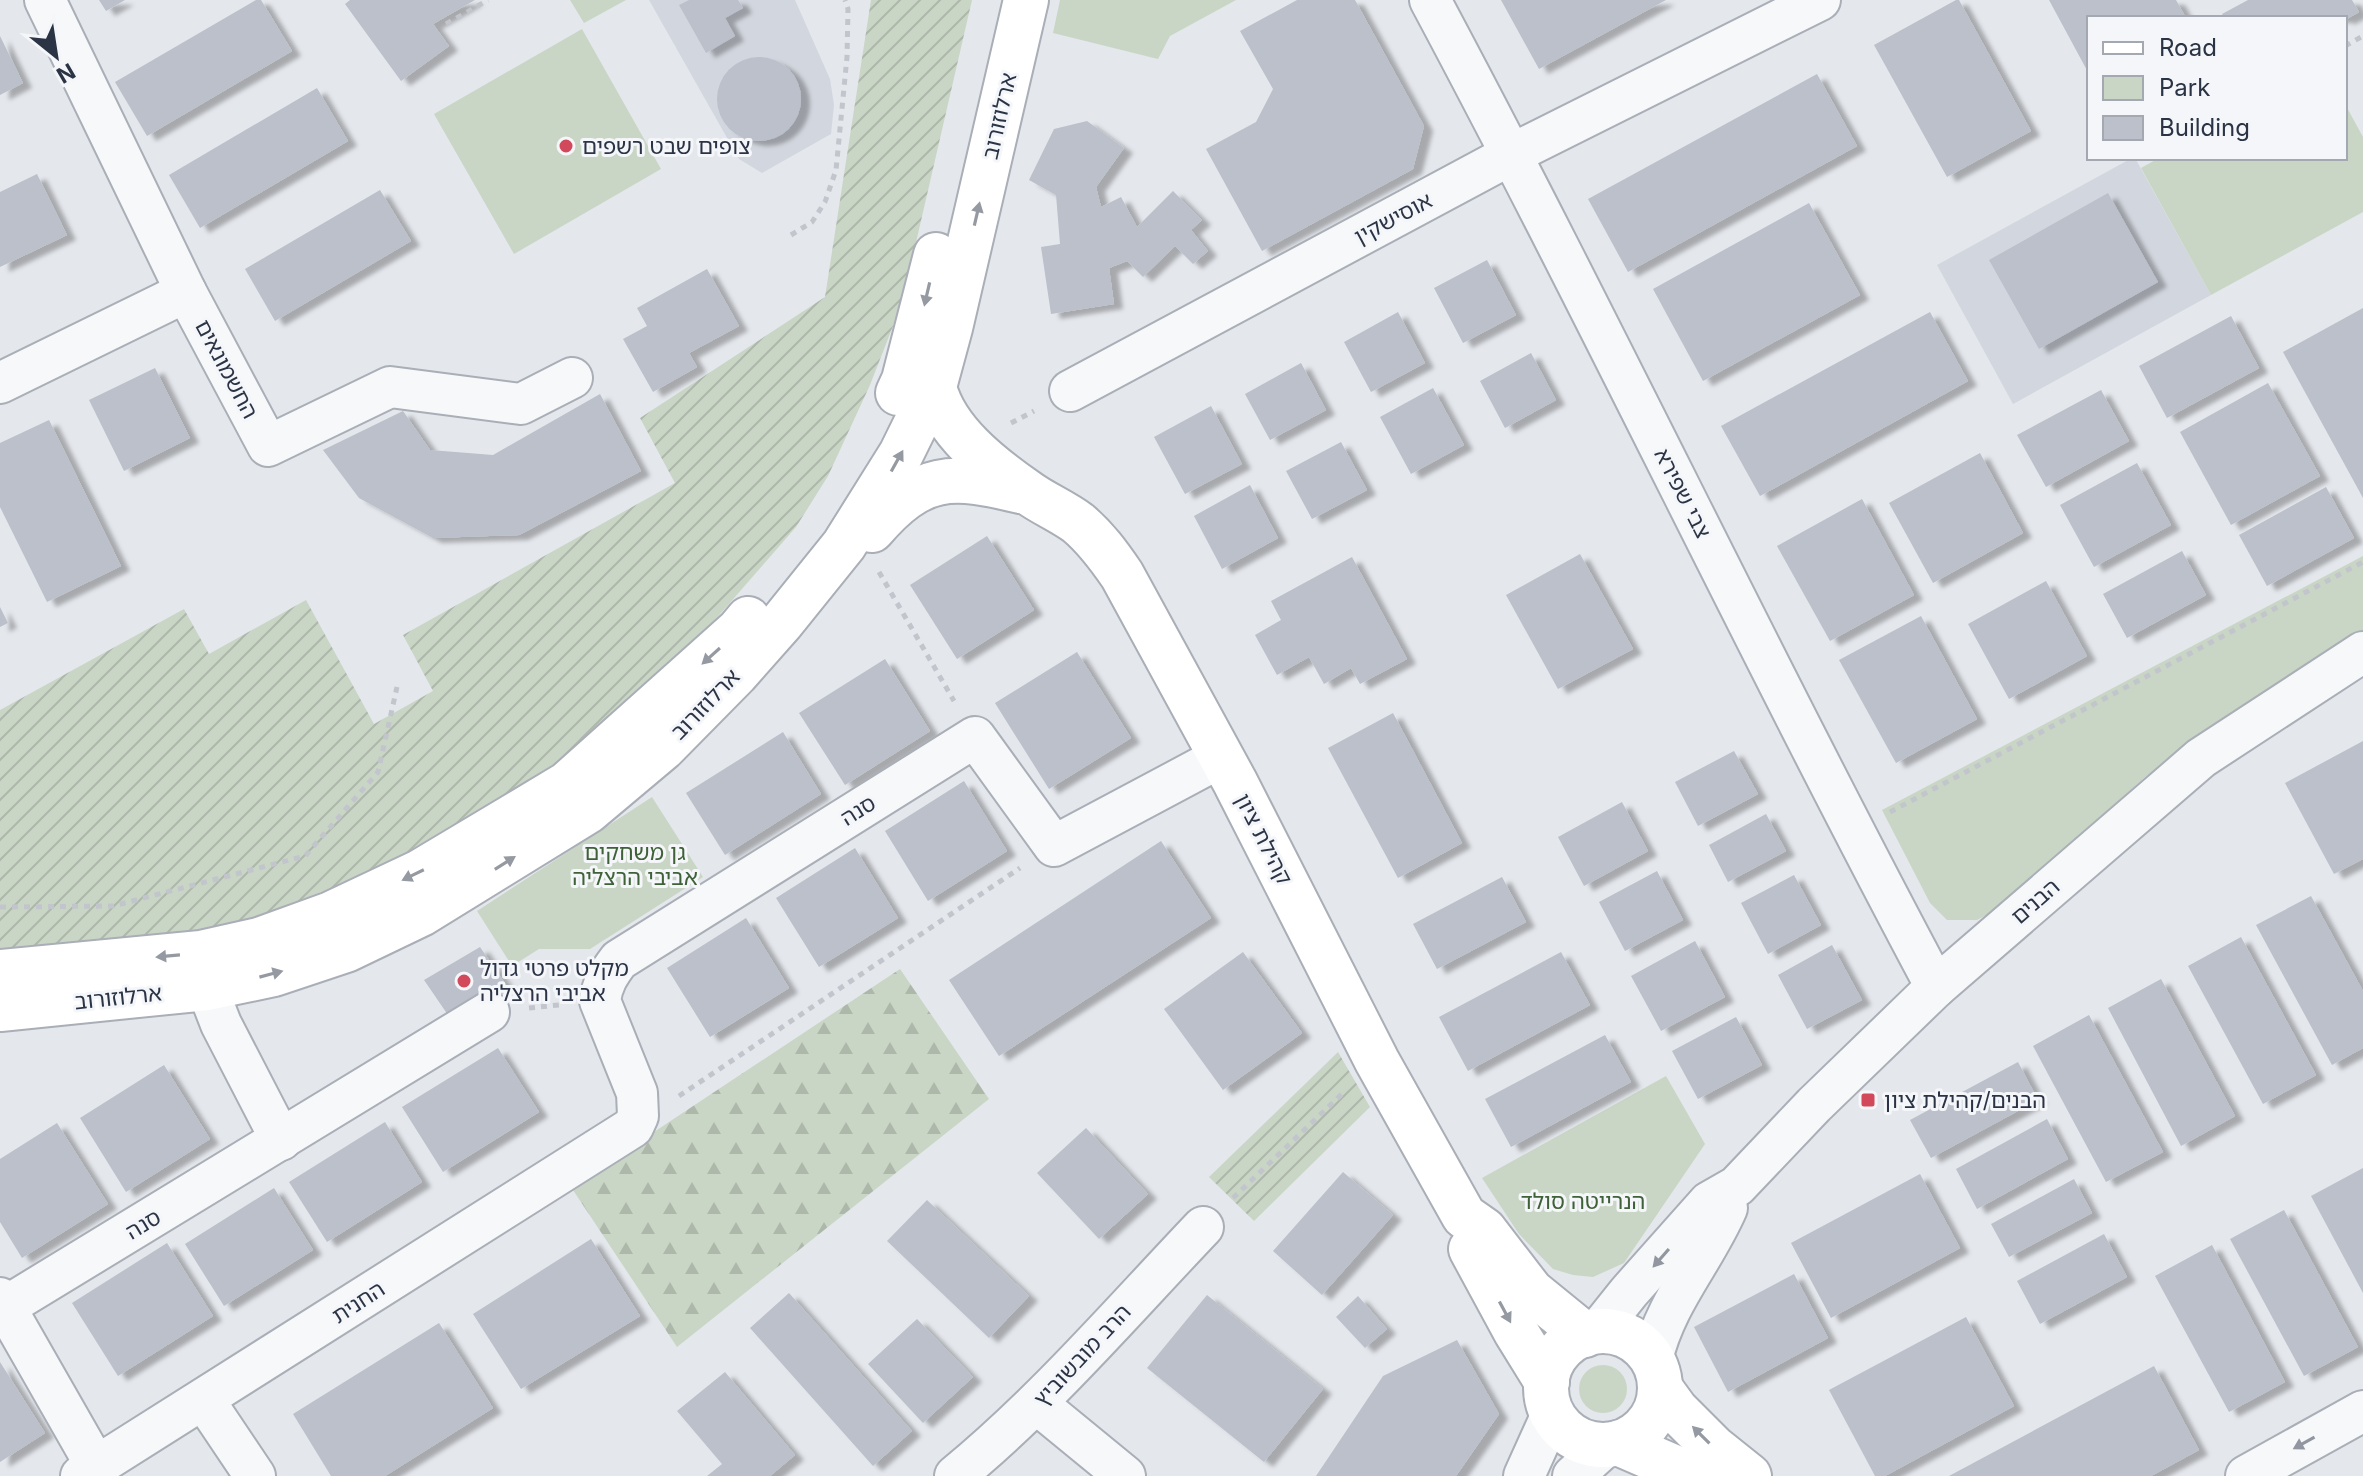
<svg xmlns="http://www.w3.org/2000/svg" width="2363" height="1476" viewBox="0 0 2363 1476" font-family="Inter,'Noto Sans Hebrew',sans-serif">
<defs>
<pattern id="forest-firs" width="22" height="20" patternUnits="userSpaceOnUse" patternTransform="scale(2)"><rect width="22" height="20" fill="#c9d6c5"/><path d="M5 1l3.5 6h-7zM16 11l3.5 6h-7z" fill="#adb8ab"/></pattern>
<pattern id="garden-furrows" width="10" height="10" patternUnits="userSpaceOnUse" patternTransform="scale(2)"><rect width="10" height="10" fill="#c9d6c5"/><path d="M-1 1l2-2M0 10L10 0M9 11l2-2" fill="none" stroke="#adb8ab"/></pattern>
<filter id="shadow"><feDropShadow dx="9" dy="5" stdDeviation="2" flood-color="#0004"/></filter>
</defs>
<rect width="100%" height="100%" fill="#e4e7ec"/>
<g fill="#d2d6de">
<polygon points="649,0 795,0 830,79 834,105 831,134 762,173 739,159"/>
<polygon points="2132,158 2135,158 2211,295 2013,404 1937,265"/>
</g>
<g fill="#c9d6c5">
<polygon points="570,0 626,0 584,23"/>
<polygon points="1060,0 1236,0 1170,36 1158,59 1053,33"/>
<polygon points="582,29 661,169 514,254 434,114"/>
<polygon points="2345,104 2363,137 2363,212 2211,295 2141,168 2159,158 2345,158"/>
<polygon points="2363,556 2363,634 2210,732 2145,777 2000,908 1977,920 1947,920 1930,903 1882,810"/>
<polygon points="652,797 703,877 590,949 539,949 512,966 477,911"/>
<polygon points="1666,1076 1705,1144 1624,1263 1593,1277 1573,1275 1553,1269 1519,1234 1482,1178"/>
<circle cx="1603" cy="1389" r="24"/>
</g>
<polygon fill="url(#forest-firs)" points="900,969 989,1099 677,1347 571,1187"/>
<g fill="url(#garden-furrows)">
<polygon points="871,0 972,0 902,303 870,385 828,476 796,527 693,645 561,777 311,905 181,938 0,958 0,710 184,609 209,654 306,600 374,724 433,691 403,635 675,483 640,418 825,297"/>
<polygon points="1338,1052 1370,1107 1254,1221 1209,1177"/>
</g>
<g fill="#bbc0ca" filter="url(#shadow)">
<polygon points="99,0 125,0 106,11"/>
<polygon points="256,0 261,0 292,51 147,136 115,82"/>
<polygon points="350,0 475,0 433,24 449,46 401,81 345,4"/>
<polygon points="689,0 738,0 743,8 725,18 735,36 706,53 679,5"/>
<polygon points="1297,0 1355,0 1424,126 1413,169 1262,251 1206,149 1256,122 1273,89 1240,31"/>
<polygon points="1501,0 1666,0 1539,69"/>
<polygon points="1956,0 1959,0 2031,131 1947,177 1874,45"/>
<polygon points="2049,0 2176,0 2186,18 2089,18 2089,74"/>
<polygon points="2248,0 2352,0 2359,12 2345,20 2345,18 2224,18 2222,14"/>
<polygon points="0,36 23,83 0,95"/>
<circle cx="759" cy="99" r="42"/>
<polygon points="1817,74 1857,146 1628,272 1588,199"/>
<polygon points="317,88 348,141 200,228 169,175"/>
<polygon points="1087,121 1124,148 1096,187 1101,207 1121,197 1137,227 1173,191 1202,220 1191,230 1208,251 1193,264 1175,246 1143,277 1127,261 1109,268 1114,304 1051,314 1041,247 1060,244 1056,195 1029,180 1054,129"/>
<polygon points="37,174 67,235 0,267 0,192"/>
<polygon points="380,190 411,241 275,321 245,269"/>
<polygon points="2108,193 2158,282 2039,349 1989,260"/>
<polygon points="1809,203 1860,295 1703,381 1653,289"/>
<polygon points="1487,260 1516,315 1463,343 1434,288"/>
<polygon points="707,269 739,326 689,353 697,367 653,392 623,339 647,326 637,308"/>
<polygon points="2363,308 2363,498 2283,352"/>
<polygon points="1398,312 1425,363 1371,392 1344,342"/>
<polygon points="1930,312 1968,381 1760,496 1721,426"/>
<polygon points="2231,316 2259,368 2167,418 2139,366"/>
<polygon points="1531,353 1556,400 1505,428 1480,381"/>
<polygon points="1301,363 1326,410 1270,440 1245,394"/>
<polygon points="155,368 190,438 124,471 89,400"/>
<polygon points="2268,383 2320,476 2231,525 2180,432"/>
<polygon points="1433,388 1464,445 1411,474 1380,417"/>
<polygon points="2101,390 2129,441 2046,487 2017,435"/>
<polygon points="600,394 641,471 519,535 433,538 359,498 323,450 403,411 430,450 493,455"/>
<polygon points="1211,406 1242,464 1185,494 1154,437"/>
<polygon points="49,420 121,566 47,602 0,507 0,443"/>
<polygon points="1341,442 1367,490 1312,519 1286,471"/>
<polygon points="1980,453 2023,533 1933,583 1889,503"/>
<polygon points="2137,463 2171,525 2094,567 2060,505"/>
<polygon points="1250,485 1278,538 1222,569 1194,516"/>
<polygon points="2326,487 2354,538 2267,586 2239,535"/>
<polygon points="1862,499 1914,595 1830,641 1777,546"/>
<polygon points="987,536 1034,610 957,659 910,585"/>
<polygon points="2182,551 2206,595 2127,638 2103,594"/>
<polygon points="1580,554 1633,649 1558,689 1506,595"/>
<polygon points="1352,557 1407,659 1360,684 1351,668 1324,684 1309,657 1277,675 1255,635 1281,620 1271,601"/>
<polygon points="2046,581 2087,656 2009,699 1968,624"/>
<polygon points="0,607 8,623 0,627"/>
<polygon points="1921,616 1977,719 1896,763 1839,660"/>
<polygon points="1077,652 1131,738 1049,789 995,703"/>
<polygon points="885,659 930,731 845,785 799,713"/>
<polygon points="1393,713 1462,843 1398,878 1328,748"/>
<polygon points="783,732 821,794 725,855 686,793"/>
<polygon points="2363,741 2363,859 2334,874 2285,783"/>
<polygon points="1734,751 1758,794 1698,826 1675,782"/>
<polygon points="964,781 1007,851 928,901 885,831"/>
<polygon points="1622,802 1648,851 1584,886 1558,837"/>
<polygon points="1766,814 1786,851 1728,882 1709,845"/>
<polygon points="1161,841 1211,918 999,1056 949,980"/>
<polygon points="855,848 898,918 819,967 776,898"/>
<polygon points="1657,871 1683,920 1625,951 1599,902"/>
<polygon points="1794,875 1821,925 1768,954 1741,903"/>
<polygon points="1502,877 1526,922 1437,969 1413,924"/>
<polygon points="2311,896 2363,991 2363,1048 2332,1065 2256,925"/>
<polygon points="746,918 789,988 710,1037 667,968"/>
<polygon points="2241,937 2316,1075 2263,1104 2188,966"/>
<polygon points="1695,941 1725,997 1661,1031 1631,976"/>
<polygon points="1832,945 1862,1000 1807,1029 1778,975"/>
<polygon points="480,947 504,982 448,1015 424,980"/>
<polygon points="1243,952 1302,1033 1223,1090 1164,1009"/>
<polygon points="1561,952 1590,1005 1468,1071 1439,1017"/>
<polygon points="2161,979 2235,1116 2181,1146 2108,1008"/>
<polygon points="2089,1015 2163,1152 2106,1182 2033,1046"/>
<polygon points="1736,1017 1762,1065 1698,1099 1672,1051"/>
<polygon points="1605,1035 1631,1082 1511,1147 1485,1099"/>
<polygon points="498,1048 539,1112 443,1172 402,1107"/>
<polygon points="2018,1062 2038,1100 1931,1158 1910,1120"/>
<polygon points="164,1065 210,1139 126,1192 80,1118"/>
<polygon points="2047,1119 2068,1159 1977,1209 1956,1169"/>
<polygon points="385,1122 422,1182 327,1242 289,1182"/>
<polygon points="57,1123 108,1204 22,1258 0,1222 0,1159"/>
<polygon points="1086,1128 1148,1194 1099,1239 1037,1173"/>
<polygon points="2363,1168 2363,1293 2311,1196"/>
<polygon points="1343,1172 1393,1215 1322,1295 1273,1251"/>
<polygon points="1920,1174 1960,1248 1831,1318 1791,1243"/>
<polygon points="2074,1179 2092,1213 2009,1257 1991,1224"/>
<polygon points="274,1188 313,1250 224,1306 185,1244"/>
<polygon points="927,1200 1029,1296 989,1338 887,1241"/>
<polygon points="2284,1210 2358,1347 2304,1376 2230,1239"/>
<polygon points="2104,1234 2127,1277 2040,1324 2017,1281"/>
<polygon points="591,1239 640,1316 521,1389 473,1314"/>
<polygon points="167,1243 213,1316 118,1376 72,1303"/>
<polygon points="2212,1245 2285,1382 2229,1412 2155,1276"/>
<polygon points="1794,1274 1828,1338 1728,1392 1694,1327"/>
<polygon points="789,1293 912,1431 873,1466 750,1328"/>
<polygon points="1207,1295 1323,1389 1264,1462 1147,1368"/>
<polygon points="1358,1296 1387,1329 1365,1348 1336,1317"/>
<polygon points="1966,1317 2014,1406 1885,1476 1875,1476 1829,1390"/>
<polygon points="917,1319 973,1377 923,1423 868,1364"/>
<polygon points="439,1323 493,1408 385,1476 331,1476 293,1414"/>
<polygon points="1457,1340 1499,1414 1456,1476 1316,1476 1383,1376"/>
<polygon points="0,1362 45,1433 0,1462"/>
<polygon points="2154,1366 2199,1450 2151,1476 1949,1476"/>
<polygon points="725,1372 795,1455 770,1476 707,1476 722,1464 677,1411"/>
</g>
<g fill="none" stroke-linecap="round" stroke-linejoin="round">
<g stroke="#a9aeb7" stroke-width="44">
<g id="street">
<polyline points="45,0 186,292 268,446 390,387 521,404 572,378"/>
<path d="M1430 0C1604 326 1762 661 1936 987"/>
<polyline points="0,383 186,292"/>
<polyline points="1070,391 1512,154 1820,0"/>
<polyline points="207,988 221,1024 281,1140"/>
<polyline points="0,1298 96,1466"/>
<polyline points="5,1307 489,1012"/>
<polyline points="1597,1332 1629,1292 1709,1202 1737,1186 1814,1105 1936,987 2201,758 2363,652"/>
<path d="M1652 1360C1665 1302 1704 1261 1727 1208"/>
<polyline points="204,1400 255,1476"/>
<polyline points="1036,1403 1125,1476"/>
<path d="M81 1476 633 1127 638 1116 637 1093 600 1001C602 984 609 973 619 960L975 737 1054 846 1221 757"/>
<path d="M955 1476C1045 1402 1122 1312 1203 1227"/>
<polyline points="1524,1476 1552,1414"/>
<polyline points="1573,1476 1607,1445"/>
<polyline points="2246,1476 2363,1411"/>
</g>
</g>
<g stroke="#a9aeb7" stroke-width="48">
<g id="secondary">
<path d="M934 387C945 431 990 466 1026 491 1042 503 1062 511 1078 523 1096 538 1109 556 1122 575L1235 782 1377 1061 1464 1216 1484 1230 1531 1291 1585 1335"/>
<polyline points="898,393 904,380 936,255"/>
<path d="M872 530C921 473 951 474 1020 491"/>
<polyline points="0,972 201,953 259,940 331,914 420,872 567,784 738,631 748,619"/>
<polyline points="0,1009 207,988 274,974 346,950 421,914 588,811 663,748 736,674 782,622 844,545 901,454 934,387 950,328 1026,0"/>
<polyline points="1471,1249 1516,1332 1547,1382"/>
<circle cx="1603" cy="1388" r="57"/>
<polyline points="1660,1388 1676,1410 1714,1448 1749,1476"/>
<polyline points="1618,1443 1694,1476"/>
</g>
</g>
<g stroke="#c2c5cb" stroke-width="5" stroke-dasharray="6 6" stroke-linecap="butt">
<polyline points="446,24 488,0"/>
<polyline points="2345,46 2363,36"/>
<polyline points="791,235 812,222 825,202 836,170 847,57 848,9 845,0"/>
<polyline points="1011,423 1034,411"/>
<polyline points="879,572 954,701"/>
<polyline points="1890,812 2363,562"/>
<polyline points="0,907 113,906 305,856 378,772 397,687"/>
<polyline points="529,1008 559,1005"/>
<polyline points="679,1096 1020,868"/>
<polyline points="1233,1198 1344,1092"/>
</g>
<use href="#street" stroke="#f7f8fa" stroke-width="40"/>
<use href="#secondary" stroke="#fff" stroke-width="44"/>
</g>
<defs><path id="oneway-solid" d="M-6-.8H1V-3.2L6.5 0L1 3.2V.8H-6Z" transform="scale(2)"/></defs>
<g fill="#959aa2">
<use href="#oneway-solid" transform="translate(977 214) rotate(-77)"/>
<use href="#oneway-solid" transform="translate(927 294) rotate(103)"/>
<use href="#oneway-solid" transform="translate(897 461) rotate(-61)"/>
<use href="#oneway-solid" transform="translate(711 656) rotate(138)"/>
<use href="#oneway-solid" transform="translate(505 863) rotate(-32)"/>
<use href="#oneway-solid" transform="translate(413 875) rotate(154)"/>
<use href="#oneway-solid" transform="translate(168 956) rotate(175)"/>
<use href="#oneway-solid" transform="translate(271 974) rotate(-15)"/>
<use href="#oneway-solid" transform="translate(1505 1312) rotate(62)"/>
<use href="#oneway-solid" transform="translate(1701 1435) rotate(-135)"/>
</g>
<g fill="#9196a0">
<use href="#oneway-solid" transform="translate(1661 1258) rotate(131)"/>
<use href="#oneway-solid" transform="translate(2304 1443) rotate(151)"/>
</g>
<g fill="#d1495b" stroke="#f4f6f9" stroke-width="3">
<circle cx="566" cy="146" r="8"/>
<circle cx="464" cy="981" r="8"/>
<rect x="1860" y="1092" width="16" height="16" rx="4"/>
</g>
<g text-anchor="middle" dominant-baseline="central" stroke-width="6" stroke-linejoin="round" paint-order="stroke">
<g font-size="22" fill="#2b3445" stroke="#f4f6f9">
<text transform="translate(999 116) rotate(-77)">ארלוזורוב</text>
<text transform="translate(1393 218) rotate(-28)">אוסישקין</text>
<text transform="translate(227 369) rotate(62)">החשמונאים</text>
<text transform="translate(1683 493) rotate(63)">צבי שפירא</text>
<text transform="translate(705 704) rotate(-46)">ארלוזורוב</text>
<text transform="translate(858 810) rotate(-32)">סנה</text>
<text transform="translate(1264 839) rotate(63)">קהילת ציון</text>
<text transform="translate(2035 901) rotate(-41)">הבנים</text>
<text transform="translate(118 997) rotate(-6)">ארלוזורוב</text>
<text transform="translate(143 1224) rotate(-31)">סנה</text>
<text transform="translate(358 1302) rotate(-33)">החנית</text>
<text transform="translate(1082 1355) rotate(-47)">הרב מובשוביץ</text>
</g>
<g font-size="22" fill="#2b3445" stroke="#f4f6f9" text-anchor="start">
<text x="582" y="146">צופים שבט רשפים</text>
<text x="480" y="968">מקלט פרטי גדול<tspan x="480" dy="25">אביבי הרצליה</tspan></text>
<text x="1884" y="1100">הבנים/קהילת ציון</text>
</g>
<g font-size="22" fill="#3f6138" stroke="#f4f6f9">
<text x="635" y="852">גן משחקים<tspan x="635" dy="25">אביבי הרצליה</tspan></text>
<text x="1583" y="1201">הנרייטה סולד</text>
</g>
</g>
<rect x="2087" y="16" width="260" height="144" fill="#f4f6f9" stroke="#a4a8b1" stroke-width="2"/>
<rect x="2103" y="42" width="40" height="12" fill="#ffffff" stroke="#a4a8b1" stroke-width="2"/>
<text x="2159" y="56" font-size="24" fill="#2b3445">Road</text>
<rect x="2103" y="76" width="40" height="24" fill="#c9d6c5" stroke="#a4a8b1" stroke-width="2"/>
<text x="2159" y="96" font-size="24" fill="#2b3445">Park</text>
<rect x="2103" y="116" width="40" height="24" fill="#bbc0ca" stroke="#a4a8b1" stroke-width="2"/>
<text x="2159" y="136" font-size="24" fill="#2b3445">Building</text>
<g transform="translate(56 56) rotate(150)" stroke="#f4f6f9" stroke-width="6" paint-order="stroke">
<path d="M0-6L14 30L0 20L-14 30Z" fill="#2b3445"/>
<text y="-12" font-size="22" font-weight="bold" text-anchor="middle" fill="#2b3445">N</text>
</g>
</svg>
